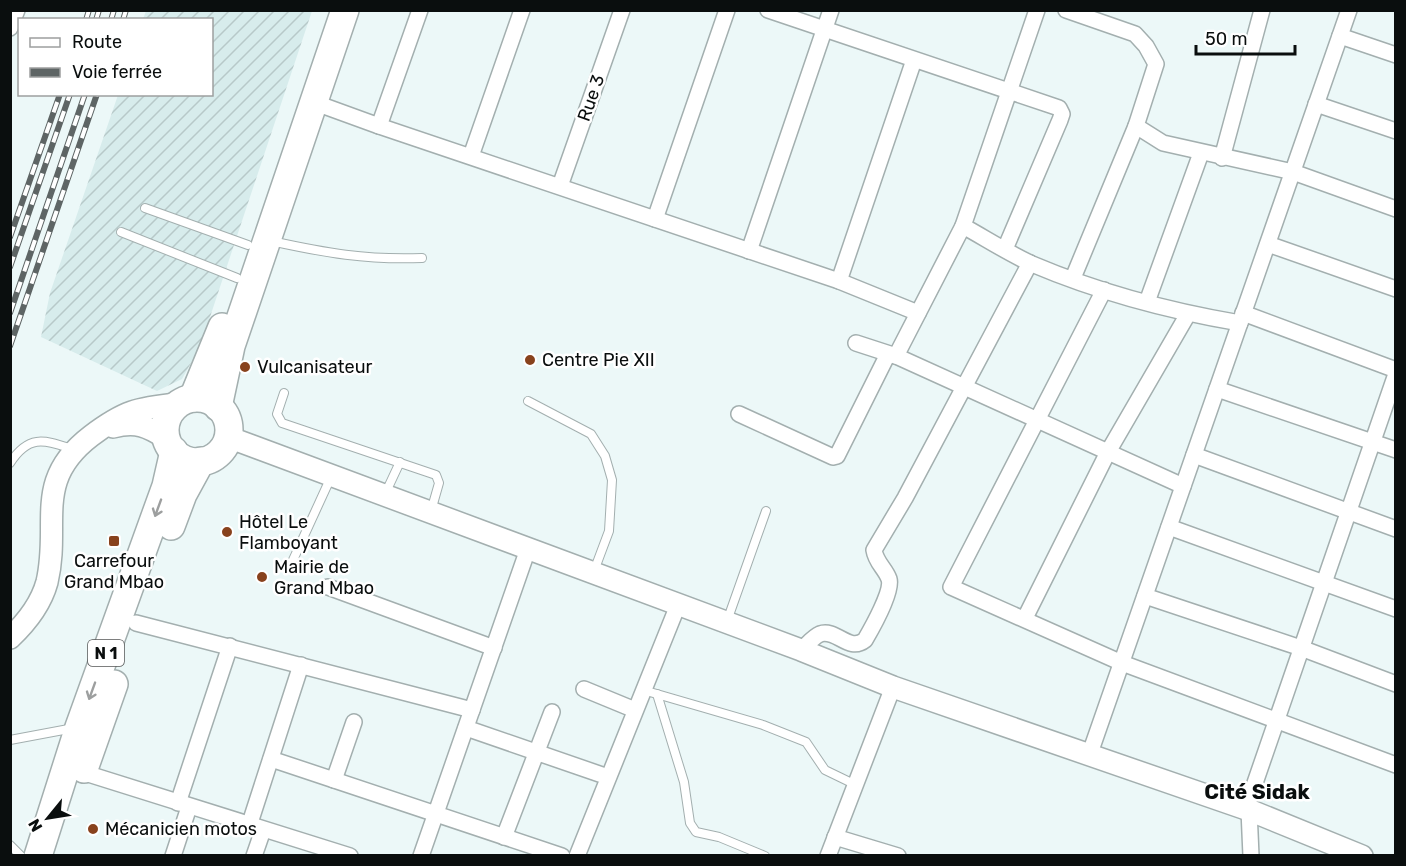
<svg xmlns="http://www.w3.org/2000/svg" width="1406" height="866" viewBox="0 0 1406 866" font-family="Rubik,sans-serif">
<defs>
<pattern id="industrial-furrows" width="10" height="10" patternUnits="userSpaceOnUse" patternTransform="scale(1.5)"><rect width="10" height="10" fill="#d7ecec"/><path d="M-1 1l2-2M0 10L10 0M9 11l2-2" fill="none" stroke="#b7c9c9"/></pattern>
</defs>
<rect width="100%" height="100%" fill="#ecf8f8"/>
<polygon fill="url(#industrial-furrows)" points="146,11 312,11 200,347 182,379 157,391 41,337 50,293 118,95 212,94 212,20 143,19"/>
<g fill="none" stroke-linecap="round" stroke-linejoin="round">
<g stroke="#a3afaf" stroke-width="10">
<g id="lane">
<polyline points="145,208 248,245"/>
<polyline points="121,232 237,278"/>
<path d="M271 241C326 253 365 260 422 258"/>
<polyline points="284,393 277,414 282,423 436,475 439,483 431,511"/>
<polyline points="528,401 591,434 605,456 612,480 609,531 594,571"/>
<path d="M10 463C29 434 44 440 72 449"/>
<polyline points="385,494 400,462"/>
<polyline points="293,560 331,477"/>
<polyline points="727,621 766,511"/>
<polyline points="643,690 763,725 806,742 825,770 856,785"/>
<polyline points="657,694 684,782 690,823 696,832 719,837 765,856"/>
<polyline points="10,740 74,728"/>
<polyline points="10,845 21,856"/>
</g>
</g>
<g stroke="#a3afaf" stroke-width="18">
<g id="street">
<polyline points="768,10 1059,108 1062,114 1060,120 1005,249"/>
<polyline points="1066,10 1135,34 1146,46 1156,64 1136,126 1163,143 1293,172 1396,209"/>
<polyline points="10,28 17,10"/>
<polyline points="1340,36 1396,55"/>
<polyline points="313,102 379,126 420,10"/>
<polyline points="1316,104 1396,131"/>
<polyline points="379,126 839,281 918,313"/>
<polyline points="471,156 522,10"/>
<polyline points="1222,158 1262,10"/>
<polyline points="560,186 622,10"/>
<polyline points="655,219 727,10"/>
<path d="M963 226C985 238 1008 253 1032 264 1098 292 1169 311 1240 323"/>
<polyline points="1268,244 1396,289"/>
<polyline points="749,251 831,10"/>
<polyline points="1073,278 1136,126"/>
<polyline points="839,281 914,60"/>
<polyline points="1104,290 951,587 1122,663 1396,765"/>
<polyline points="1147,302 1201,153"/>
<polyline points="1243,313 1396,370"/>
<polyline points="856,343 896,356 1183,486"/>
<polyline points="896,356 963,226 1037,10"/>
<polyline points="1217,389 1396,450"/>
<polyline points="739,414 833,457 837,456 888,354"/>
<polyline points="1194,455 1396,529"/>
<polyline points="1169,527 1396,609"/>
<polyline points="328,587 494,648"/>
<polyline points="1145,596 1301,648 1396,684"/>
<polyline points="1025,618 1108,452 1188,314"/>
<polyline points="136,623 472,710"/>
<path d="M801 650C807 645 813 637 820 634 836 628 849 653 865 640 872 628 893 591 889 579 885 568 876 563 874 550L905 498 1030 263"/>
<polyline points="584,689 635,710"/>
<polyline points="466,728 608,777"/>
<polyline points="1089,756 1349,10"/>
<polyline points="271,759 562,856"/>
<polyline points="82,772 350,856"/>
<polyline points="334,780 354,722"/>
<polyline points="178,803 230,646"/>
<polyline points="1246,809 1396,374"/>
<polyline points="1249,810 1251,856"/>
<polyline points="249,826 301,665"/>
<polyline points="504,837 552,712"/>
<polyline points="835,837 898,856"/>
<polyline points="173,856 189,807"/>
<polyline points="254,856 263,830"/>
<polyline points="421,856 528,549"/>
<polyline points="577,856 678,605"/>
<polyline points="828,856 893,687"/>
</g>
</g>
<g stroke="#a3afaf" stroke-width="24">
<g id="secondary">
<path d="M113 427C136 421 147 426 166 438"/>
<polyline points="228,437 801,650 893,687 1249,810 1362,856"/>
<path d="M10 638C27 622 41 604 47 582 61 523 32 481 91 436 124 411 137 408 178 404"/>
</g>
</g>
<g stroke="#a3afaf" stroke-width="30">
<g id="highway">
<polyline points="193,398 222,327"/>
<circle cx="197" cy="430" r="32"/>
<polyline points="218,407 231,346 345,10"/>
<polyline points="171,526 183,494 201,461"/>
<polyline points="84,769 114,684"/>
<polyline points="38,856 79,727 166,486 174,451"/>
</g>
</g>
<use href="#lane" stroke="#fff" stroke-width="8"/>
<use href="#street" stroke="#fff" stroke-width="15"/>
<use href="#secondary" stroke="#fff" stroke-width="21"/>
<use href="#highway" stroke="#fff" stroke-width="27"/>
<g stroke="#5e6565" stroke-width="6">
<g id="rail">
<polyline points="86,20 89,10"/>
<polyline points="96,20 99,10"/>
<polyline points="111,20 114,10"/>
<polyline points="123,20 126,10"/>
<polyline points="10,237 60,94"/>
<polyline points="10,267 70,94"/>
<polyline points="10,313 85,94"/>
<polyline points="10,346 97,94"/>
</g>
</g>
<use href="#rail" stroke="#fff" stroke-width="4" stroke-dasharray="11" stroke-linecap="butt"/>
</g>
<defs><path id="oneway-shaft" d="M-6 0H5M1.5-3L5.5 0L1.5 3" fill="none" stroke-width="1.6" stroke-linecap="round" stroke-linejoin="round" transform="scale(1.5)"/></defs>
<g stroke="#9d9f9f">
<use href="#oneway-shaft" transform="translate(158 508) rotate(110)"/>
<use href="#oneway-shaft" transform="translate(92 691) rotate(110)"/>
</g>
<g fill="#88421d" stroke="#fff" stroke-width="2">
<circle cx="530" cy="360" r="6"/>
<circle cx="245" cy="367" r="6"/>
<circle cx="227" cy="532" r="6"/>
<rect x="108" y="535" width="12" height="12" rx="3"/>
<circle cx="262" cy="577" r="6"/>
<circle cx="93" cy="829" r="6"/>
</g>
<g text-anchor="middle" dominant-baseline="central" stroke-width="5" stroke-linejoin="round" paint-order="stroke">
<rect fill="#fff" stroke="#545656" stroke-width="1.5" x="88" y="640" width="36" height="26" rx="4.5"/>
<g font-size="16" font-weight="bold" fill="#0a0e0e">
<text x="106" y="653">N 1</text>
</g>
<g font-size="18" fill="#0a0e0e" stroke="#fff">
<text transform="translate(591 98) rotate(-71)">Rue 3</text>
</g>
<g font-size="18" fill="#0a0e0e" stroke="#fff" text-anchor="start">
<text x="542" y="360">Centre Pie XII</text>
<text x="257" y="367">Vulcanisateur</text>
<text x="239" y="522">Hôtel Le<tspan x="239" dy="21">Flamboyant</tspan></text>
<text x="114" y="561" text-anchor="middle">Carrefour<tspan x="114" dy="21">Grand Mbao</tspan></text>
<text x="274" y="567">Mairie de<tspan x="274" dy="21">Grand Mbao</tspan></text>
<text x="105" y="829">Mécanicien motos</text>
</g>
<g font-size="21" font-weight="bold" fill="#0a0e0e" stroke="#fff">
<text x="1257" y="791">Cité Sidak</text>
</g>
</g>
<rect width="1406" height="866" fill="none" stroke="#0a0e0e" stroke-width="24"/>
<rect x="18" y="18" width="195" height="78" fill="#ffffff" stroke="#9d9f9f" stroke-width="1.5"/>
<rect x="30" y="38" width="30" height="9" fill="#ffffff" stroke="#9d9f9f" stroke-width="1.5"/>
<text x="72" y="48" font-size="18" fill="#0a0e0e">Route</text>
<rect x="30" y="68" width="30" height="9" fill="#5e6565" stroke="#9d9f9f" stroke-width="1.5"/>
<text x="72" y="78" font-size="18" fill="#0a0e0e">Voie ferrée</text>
<g transform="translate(48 818) rotate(240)" stroke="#ffffff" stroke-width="4.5" paint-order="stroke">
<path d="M0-4.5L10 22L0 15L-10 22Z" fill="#0a0e0e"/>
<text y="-9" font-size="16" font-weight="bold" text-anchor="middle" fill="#0a0e0e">N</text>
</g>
<path d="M1196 45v9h99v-9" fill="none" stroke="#0a0e0e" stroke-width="3"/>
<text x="1205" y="45" font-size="18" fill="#0a0e0e" stroke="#ffffff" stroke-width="4.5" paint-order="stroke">50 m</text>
</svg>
